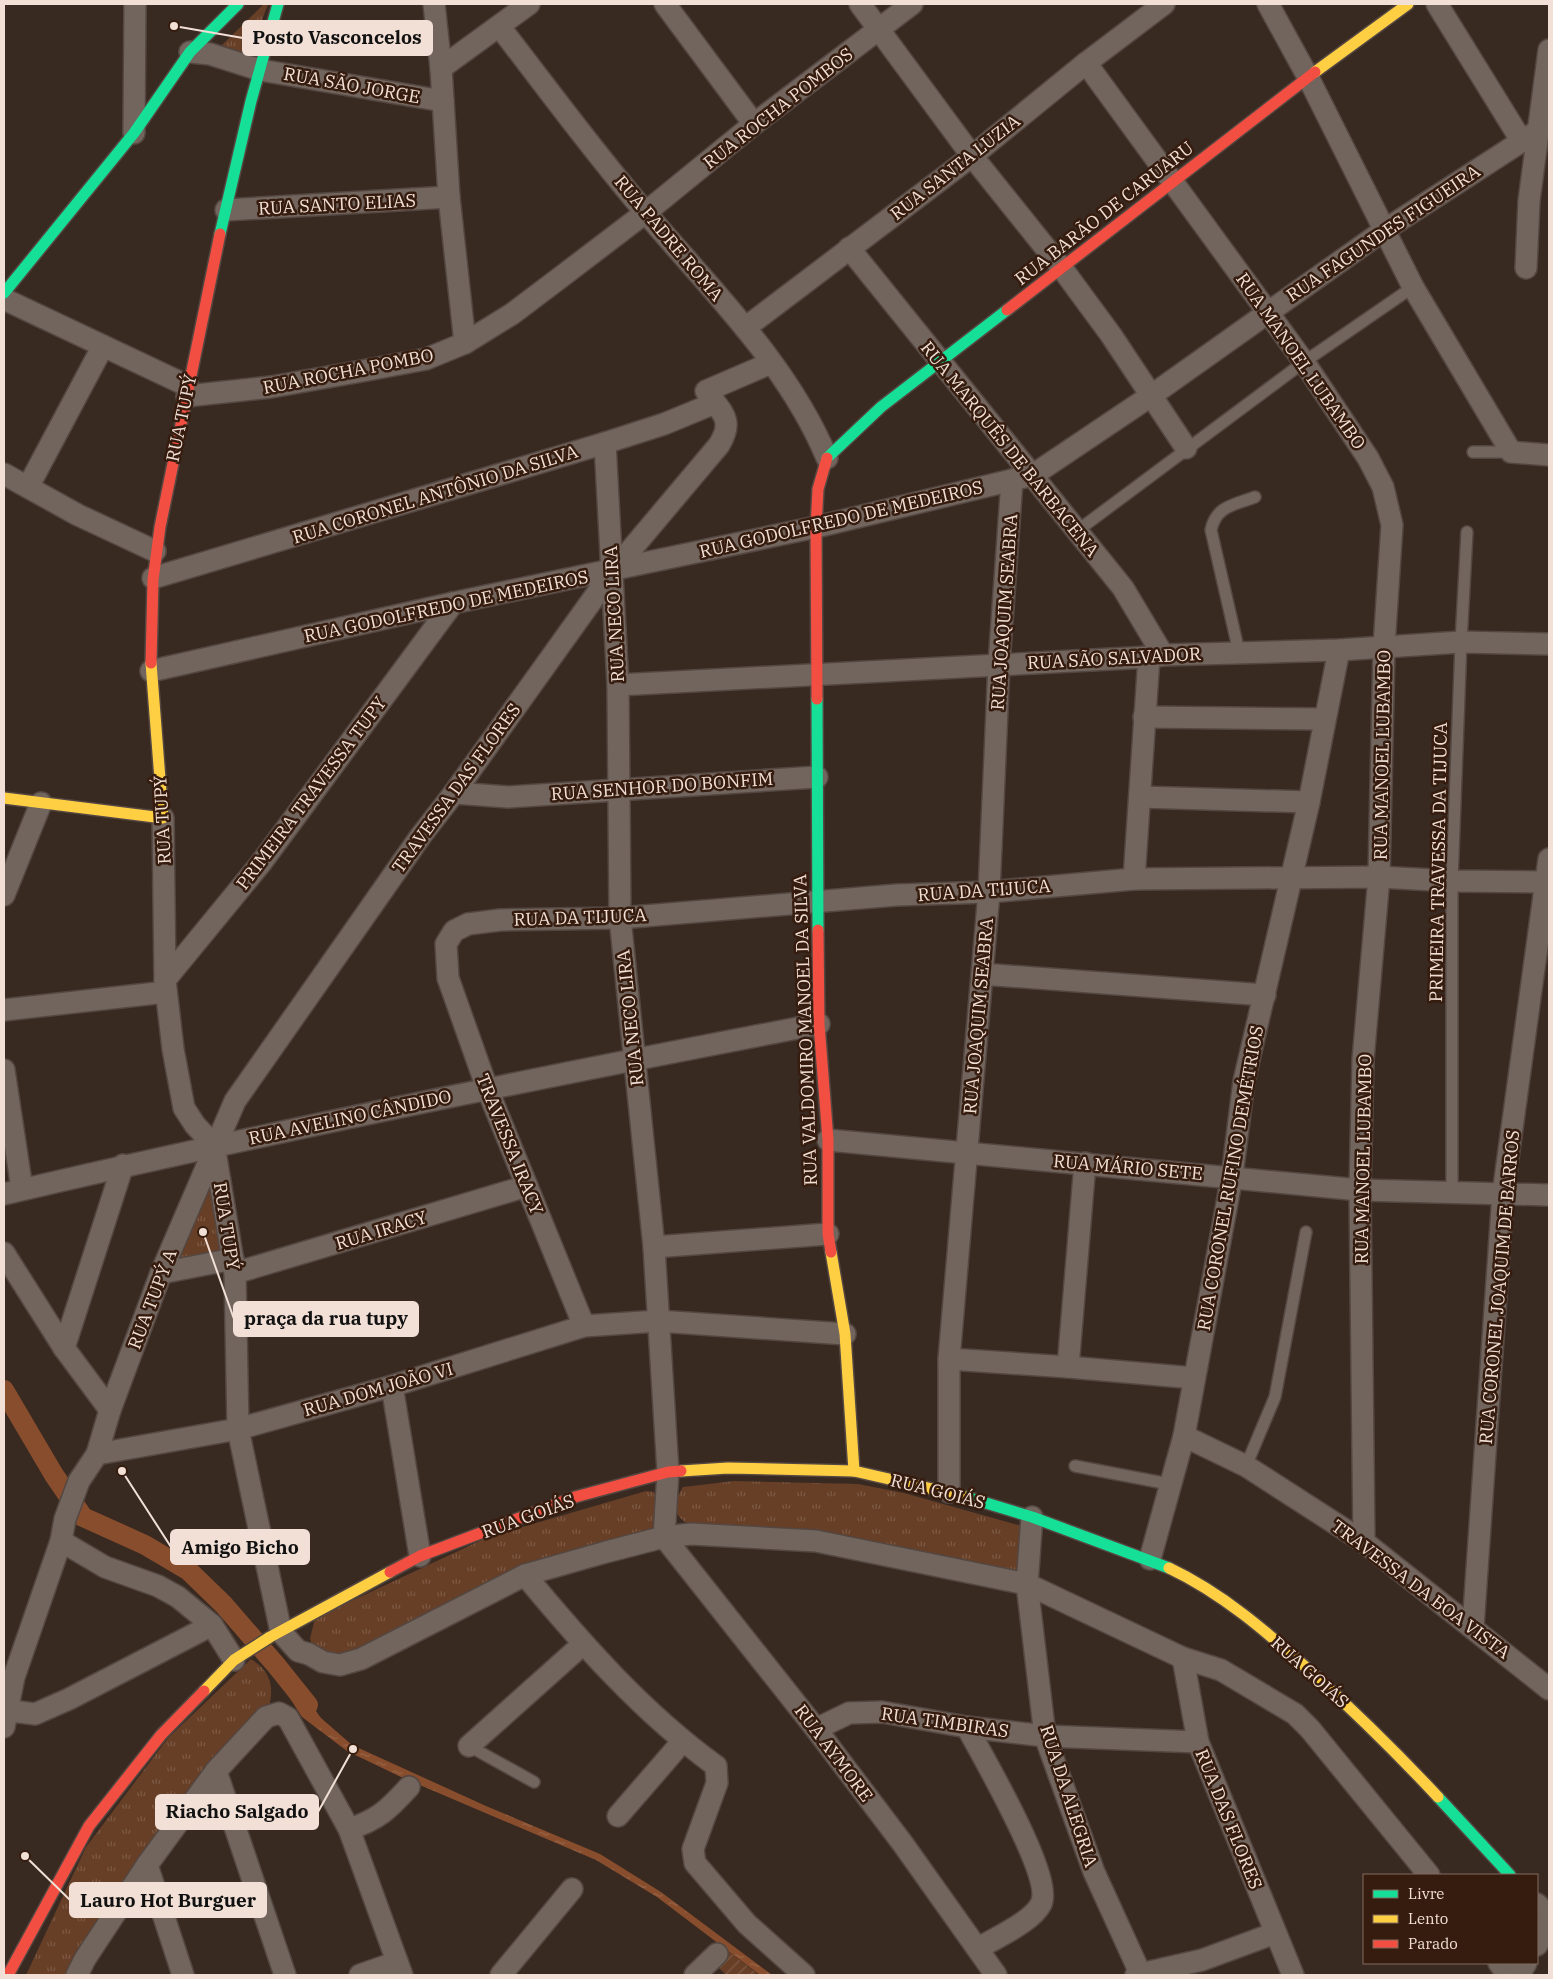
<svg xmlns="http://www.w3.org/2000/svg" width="1553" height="1979" viewBox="0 0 1553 1979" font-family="'IBM Plex Serif',serif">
<defs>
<pattern id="park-tufts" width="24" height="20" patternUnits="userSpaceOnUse" patternTransform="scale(1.25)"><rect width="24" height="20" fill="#673e26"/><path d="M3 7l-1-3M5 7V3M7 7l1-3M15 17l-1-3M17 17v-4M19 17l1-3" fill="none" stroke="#7d5a45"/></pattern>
<pattern id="garden-furrows" width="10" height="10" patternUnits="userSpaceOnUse" patternTransform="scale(1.25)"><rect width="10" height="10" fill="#673e26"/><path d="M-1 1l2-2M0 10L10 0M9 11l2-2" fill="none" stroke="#7d5a45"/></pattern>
<pattern id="water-ripples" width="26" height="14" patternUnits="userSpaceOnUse" patternTransform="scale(1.25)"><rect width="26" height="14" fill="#884d2c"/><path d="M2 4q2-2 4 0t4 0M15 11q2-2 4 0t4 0" fill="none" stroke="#99664a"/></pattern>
</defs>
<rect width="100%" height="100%" fill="#382921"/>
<g fill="url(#park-tufts)">
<polygon points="264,4 268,4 247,61 219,48"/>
<polygon points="214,1145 233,1259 163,1269"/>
<path d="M734 1481 858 1484 904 1493 1022 1526V1567L1013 1571 692 1527C672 1514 671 1507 683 1487Z"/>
<polygon points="646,1491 654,1492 657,1503 655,1528 354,1654 336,1656 314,1650 310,1639 315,1618 488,1537"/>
<path d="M251 1659C271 1671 275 1688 268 1710L67 1975H26L86 1847 168 1738Z"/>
</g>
<polygon fill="url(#garden-furrows)" points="728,1951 759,1975 726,1975 715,1964"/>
<polygon fill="url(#water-ripples)" points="294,1682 321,1718 352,1745 486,1806 600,1854 661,1892 772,1975 760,1975 657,1897 596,1860 401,1777 347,1751 302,1717 284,1689"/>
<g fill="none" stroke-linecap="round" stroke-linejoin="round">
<polyline stroke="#884d2c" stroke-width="20" points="4,1390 54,1475 83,1517 145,1545 189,1571 224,1605 276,1665 308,1705"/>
<g stroke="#544741" stroke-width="14">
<g id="lane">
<polyline points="1473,452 1511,452"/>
<polyline points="1077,531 1304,362 1413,287"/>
<path d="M1239 652 1211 530C1216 506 1234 505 1255 497"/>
<polyline points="1452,1194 1452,881 1461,642 1467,532"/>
<polyline points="1075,1466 1169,1484"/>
<polyline points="1246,1466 1275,1397 1306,1232"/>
<polyline points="469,1746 534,1782"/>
</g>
</g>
<g stroke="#544741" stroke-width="24">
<g id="street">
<polyline points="434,4 441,68 449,197 465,343"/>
<polyline points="665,4 754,124"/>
<polyline points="860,4 972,156 1061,267 1111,335 1186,448"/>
<polyline points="1268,4 1308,77 1413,287 1511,452 1549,455"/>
<polyline points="1437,4 1521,140"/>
<path d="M499 26C548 89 595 154 647 214 711 290 788 364 827 458"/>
<polyline points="190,52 210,54 260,70 443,101"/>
<polyline points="1086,63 1304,362 1368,458 1383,487 1392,525 1384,646 1379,877 1363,1060 1360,1190 1364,1542"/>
<polyline points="441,68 529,4"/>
<polyline points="134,133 135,4"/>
<polyline points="226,210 449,197"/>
<polyline points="849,248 1123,588 1163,655"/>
<polyline points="1526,268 1529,201 1549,50"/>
<polyline points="4,299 188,386"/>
<polyline points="745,328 972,156 1086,63 1164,4"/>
<polyline points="187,396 271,387 362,371 426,359 465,343 512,314 561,277 645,213 754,124 912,4"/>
<polyline points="605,443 618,685 620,918 654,1247 668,1472 664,1537"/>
<polyline points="4,474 78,515 155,551"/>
<polyline points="28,487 103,346"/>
<polyline points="153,578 605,443 664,424 715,403"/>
<polyline points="151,671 453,603 816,527 1033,475 1152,395 1383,231 1539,130"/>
<polyline points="618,685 1149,657 1163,655 1339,650 1461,642 1549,644"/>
<polyline points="1144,717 1324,719"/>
<polyline points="454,793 508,797 817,777"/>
<polyline points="1140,797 1309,802"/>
<polyline points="163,818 165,980 173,1049 184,1108 195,1125 214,1145 235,1273 238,1429 281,1632 298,1651 309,1654 323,1662 340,1665 361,1659 525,1575 606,1552 664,1537 691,1534 816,1541 1027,1584 1183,1658 1221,1670 1295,1714 1310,1729 1429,1875"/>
<polyline points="1134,879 1149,657"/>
<polyline points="4,895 41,803"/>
<polyline points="982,974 1265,995"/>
<polyline points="165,980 261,863 453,603"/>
<polyline points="4,1010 166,992"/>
<polyline points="4,1070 22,1189"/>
<polyline points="828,1140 1360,1190 1549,1195"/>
<path d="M4 1194C274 1131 546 1076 819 1024"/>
<polyline points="654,1247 828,1234"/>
<polyline points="4,1253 64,1348 110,1410"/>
<polyline points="161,1273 233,1259"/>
<polyline points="235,1273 527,1186"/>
<polyline points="584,1326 487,1088 448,978 446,944 454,931 468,924 500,920 620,918 897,895 989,892 1134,879 1379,877 1452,881 1546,882"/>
<polyline points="64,1348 123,1165"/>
<polyline points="949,1359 1068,1367 1194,1378"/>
<polyline points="1068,1367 1085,1163"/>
<polyline points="392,1386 420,1556"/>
<polyline points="1184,1436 1246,1466 1364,1542 1549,1689"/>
<polyline points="97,1454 238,1429 392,1386 584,1326 658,1321 845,1334"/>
<polyline points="949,1492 949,1359 989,892 999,664 1012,480"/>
<polyline points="1032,1517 1027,1584 1045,1736 1094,1872 1141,1975"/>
<polyline points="664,1537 816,1729 903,1844 996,1975"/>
<polyline points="61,1541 105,1567 158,1586 178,1597 212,1625 234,1660"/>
<polyline points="1150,1559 1184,1436 1232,1176 1244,1081 1309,802 1339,650"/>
<path d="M525 1575C582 1644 643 1713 716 1766L717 1783 693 1849 695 1863 747 1924 804 1975"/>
<polyline points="1473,1627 1503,1194 1549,859"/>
<polyline points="1183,1658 1198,1742 1293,1975"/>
<polyline points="4,1710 35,1714 69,1699 212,1625"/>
<path d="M4 1727 14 1677 61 1541 65 1519 79 1481 97 1454 110 1410 161 1273 235 1101 420 837 454 793 613 571 719 445C735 419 721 412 706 391L771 363"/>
<path d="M967 1727C982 1756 1054 1877 1041 1904 1032 1922 995 1938 979 1948"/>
<polyline points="816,1729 849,1713 882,1712 967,1727 1045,1736 1198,1742"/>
<polyline points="469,1746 582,1645"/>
<polyline points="216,1771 285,1975"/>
<polyline points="618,1816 682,1742"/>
<path d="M349 1829C378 1820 389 1809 409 1787"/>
<polyline points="147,1865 183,1975"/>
<polyline points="1537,1904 1549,1917"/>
<polyline points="1537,1945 1549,1923"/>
<polyline points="1499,1963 1508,1975"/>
<polyline points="77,1975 85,1959 147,1865 216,1771 266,1717 279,1713 288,1718 349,1829 402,1975"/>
<polyline points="360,1975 397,1962"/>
<polyline points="501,1975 572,1889"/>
<polyline points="695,1975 717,1954"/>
<polyline points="1136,1975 1202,1960 1275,1933"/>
<polyline points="1519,1975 1526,1963"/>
</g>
</g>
<g stroke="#544741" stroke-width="14">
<g id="fast">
<polyline points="220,234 251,101 278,4"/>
<polyline points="4,293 134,133 190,52 238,4"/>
<polyline points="827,458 881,407 1007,310"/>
<polyline points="817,699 818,930"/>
<polyline points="963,1496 1032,1517 1169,1568"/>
<polyline points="1438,1797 1510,1875"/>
</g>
</g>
<g stroke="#544741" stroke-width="14">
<g id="slow">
<polyline points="1315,72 1408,4"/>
<polyline points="4,798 163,818 151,663"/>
<polyline points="831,1252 845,1334 854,1471"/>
<polyline points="681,1471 728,1468 854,1471 963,1496"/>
<path d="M1169 1568C1222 1593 1267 1632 1310 1671 1355 1712 1397 1753 1438 1797"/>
<polyline points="204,1691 234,1660 270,1637 390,1572"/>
</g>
</g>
<g stroke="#544741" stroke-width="14">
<g id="jam">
<polyline points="1007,310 1315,72"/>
<polyline points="151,663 153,580 160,527 220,234"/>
<polyline points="817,699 816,527 818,489 827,458"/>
<polyline points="818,930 819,1024 828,1140 828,1234 831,1252"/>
<polyline points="390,1572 420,1556 575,1497 668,1472 681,1471"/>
<polyline points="8,1975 89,1826 161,1735 204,1691"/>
</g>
</g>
<use href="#lane" stroke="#71655e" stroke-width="11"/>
<use href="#street" stroke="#71655e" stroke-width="21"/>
<use href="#fast" stroke="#16e098" stroke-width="11"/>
<use href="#slow" stroke="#ffcf43" stroke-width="11"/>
<use href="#jam" stroke="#f24e42" stroke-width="11"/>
</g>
<g text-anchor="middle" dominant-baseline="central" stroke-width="5" stroke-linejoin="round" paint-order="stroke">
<g font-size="18" fill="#f2e0d6" stroke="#361c0e">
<text transform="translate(352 85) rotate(10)">RUA SÃO JORGE</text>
<text transform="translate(778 108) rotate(-38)">RUA ROCHA POMBOS</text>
<text transform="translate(955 167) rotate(-38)">RUA SANTA LUZIA</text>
<text transform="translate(337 204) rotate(-3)">RUA SANTO ELIAS</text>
<text transform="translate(1104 213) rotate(-38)">RUA BARÃO DE CARUARU</text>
<text transform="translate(1383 233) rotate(-34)">RUA FAGUNDES FIGUEIRA</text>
<text transform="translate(669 238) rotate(50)">RUA PADRE ROMA</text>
<text transform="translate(1301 361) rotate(55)">RUA MANOEL LUBAMBO</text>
<text transform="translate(348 371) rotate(-11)">RUA ROCHA POMBO</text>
<text transform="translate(181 418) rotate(-78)">RUA TUPÝ</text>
<text transform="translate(1010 449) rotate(51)">RUA MARQUÊS DE BARBACENA</text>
<text transform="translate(435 494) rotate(-17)">RUA CORONEL ANTÔNIO DA SILVA</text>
<text transform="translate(841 519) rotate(-13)">RUA GODOLFREDO DE MEDEIROS</text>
<text transform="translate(446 606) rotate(-12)">RUA GODOLFREDO DE MEDEIROS</text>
<text transform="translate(1004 612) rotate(-86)">RUA JOAQUIM SEABRA</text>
<text transform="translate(614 614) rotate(-93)">RUA NECO LIRA</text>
<text transform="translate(1114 658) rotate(-3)">RUA SÃO SALVADOR</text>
<text transform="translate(1382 755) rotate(-89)">RUA MANOEL LUBAMBO</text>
<text transform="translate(662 786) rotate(-4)">RUA SENHOR DO BONFIM</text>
<text transform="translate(456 788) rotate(-54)">TRAVESSA DAS FLORES</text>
<text transform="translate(311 793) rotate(-53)">PRIMEIRA TRAVESSA TUPY</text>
<text transform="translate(162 820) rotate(-93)">RUA TUPÝ</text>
<text transform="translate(1438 862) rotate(-89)">PRIMEIRA TRAVESSA DA TIJUCA</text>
<text transform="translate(984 890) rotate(-4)">RUA DA TIJUCA</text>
<text transform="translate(580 917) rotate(-2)">RUA DA TIJUCA</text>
<text transform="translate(978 1016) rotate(-85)">RUA JOAQUIM SEABRA</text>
<text transform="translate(630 1018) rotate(-96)">RUA NECO LIRA</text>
<text transform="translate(805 1030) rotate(-92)">RUA VALDOMIRO MANOEL DA SILVA</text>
<text transform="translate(350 1117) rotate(-12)">RUA AVELINO CÂNDIDO</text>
<text transform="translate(510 1144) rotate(68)">TRAVESSA IRACY</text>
<text transform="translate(1363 1159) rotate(-89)">RUA MANOEL LUBAMBO</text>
<text transform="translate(1128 1167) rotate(5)">RUA MÁRIO SETE</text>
<text transform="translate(1230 1178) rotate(-80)">RUA CORONEL RUFINO DEMÉTRIOS</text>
<text transform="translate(227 1226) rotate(81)">RUA TUPÝ</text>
<text transform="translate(381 1230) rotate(-17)">RUA IRACY</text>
<text transform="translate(1499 1287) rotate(-85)">RUA CORONEL JOAQUIM DE BARROS</text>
<text transform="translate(152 1299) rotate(-69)">RUA TUPÝ A</text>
<text transform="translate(378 1389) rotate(-16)">RUA DOM JOÃO VI</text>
<text transform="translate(938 1491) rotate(14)">RUA GOIÁS</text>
<text transform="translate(528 1516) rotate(-20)">RUA GOIÁS</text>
<text transform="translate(1421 1589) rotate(37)">TRAVESSA DA BOA VISTA</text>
<text transform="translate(1310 1672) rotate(42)">RUA GOIÁS</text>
<text transform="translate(945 1722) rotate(8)">RUA TIMBIRAS</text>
<text transform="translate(834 1753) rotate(53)">RUA AYMORE</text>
<text transform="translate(1069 1796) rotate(72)">RUA DA ALEGRIA</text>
<text transform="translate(1229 1819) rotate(68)">RUA DAS FLORES</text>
</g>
</g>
<path fill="none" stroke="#f2e0d6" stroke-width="2" d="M174 26L243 38M203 1232L234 1319M122 1471L171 1547M353 1749L318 1812M25 1856L70 1900"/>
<g fill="#f2e0d6" stroke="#361c0e" stroke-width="2">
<circle cx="174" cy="26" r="5"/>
<circle cx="203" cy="1232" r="5"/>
<circle cx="122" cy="1471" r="5"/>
<circle cx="353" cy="1749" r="5"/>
<circle cx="25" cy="1856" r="5"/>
</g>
<g fill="#f2e0d6" stroke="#f2e0d6" stroke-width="2">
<rect x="243" y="21" width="189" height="34" rx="5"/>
<rect x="234" y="1302" width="184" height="34" rx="5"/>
<rect x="171" y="1530" width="138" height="34" rx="5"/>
<rect x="156" y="1795" width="162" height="34" rx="5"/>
<rect x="70" y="1883" width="196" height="34" rx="5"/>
</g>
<g font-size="19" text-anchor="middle" font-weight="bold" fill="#111">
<text x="337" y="44">Posto Vasconcelos</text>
<text x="326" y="1325">praça da rua tupy</text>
<text x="240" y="1554">Amigo Bicho</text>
<text x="237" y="1818">Riacho Salgado</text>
<text x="168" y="1907">Lauro Hot Burguer</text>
</g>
<rect width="1553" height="1979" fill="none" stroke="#f2e0d6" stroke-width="10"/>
<rect x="1363" y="1874" width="175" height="90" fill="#361c0e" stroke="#816a5e"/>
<rect x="1373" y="1890" width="25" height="8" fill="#16e098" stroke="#816a5e"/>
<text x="1408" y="1899" font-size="15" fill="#f2e0d6">Livre</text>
<rect x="1373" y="1915" width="25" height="8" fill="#ffcf43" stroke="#816a5e"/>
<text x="1408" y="1924" font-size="15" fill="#f2e0d6">Lento</text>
<rect x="1373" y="1940" width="25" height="8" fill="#f24e42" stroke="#816a5e"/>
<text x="1408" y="1949" font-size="15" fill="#f2e0d6">Parado</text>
</svg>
